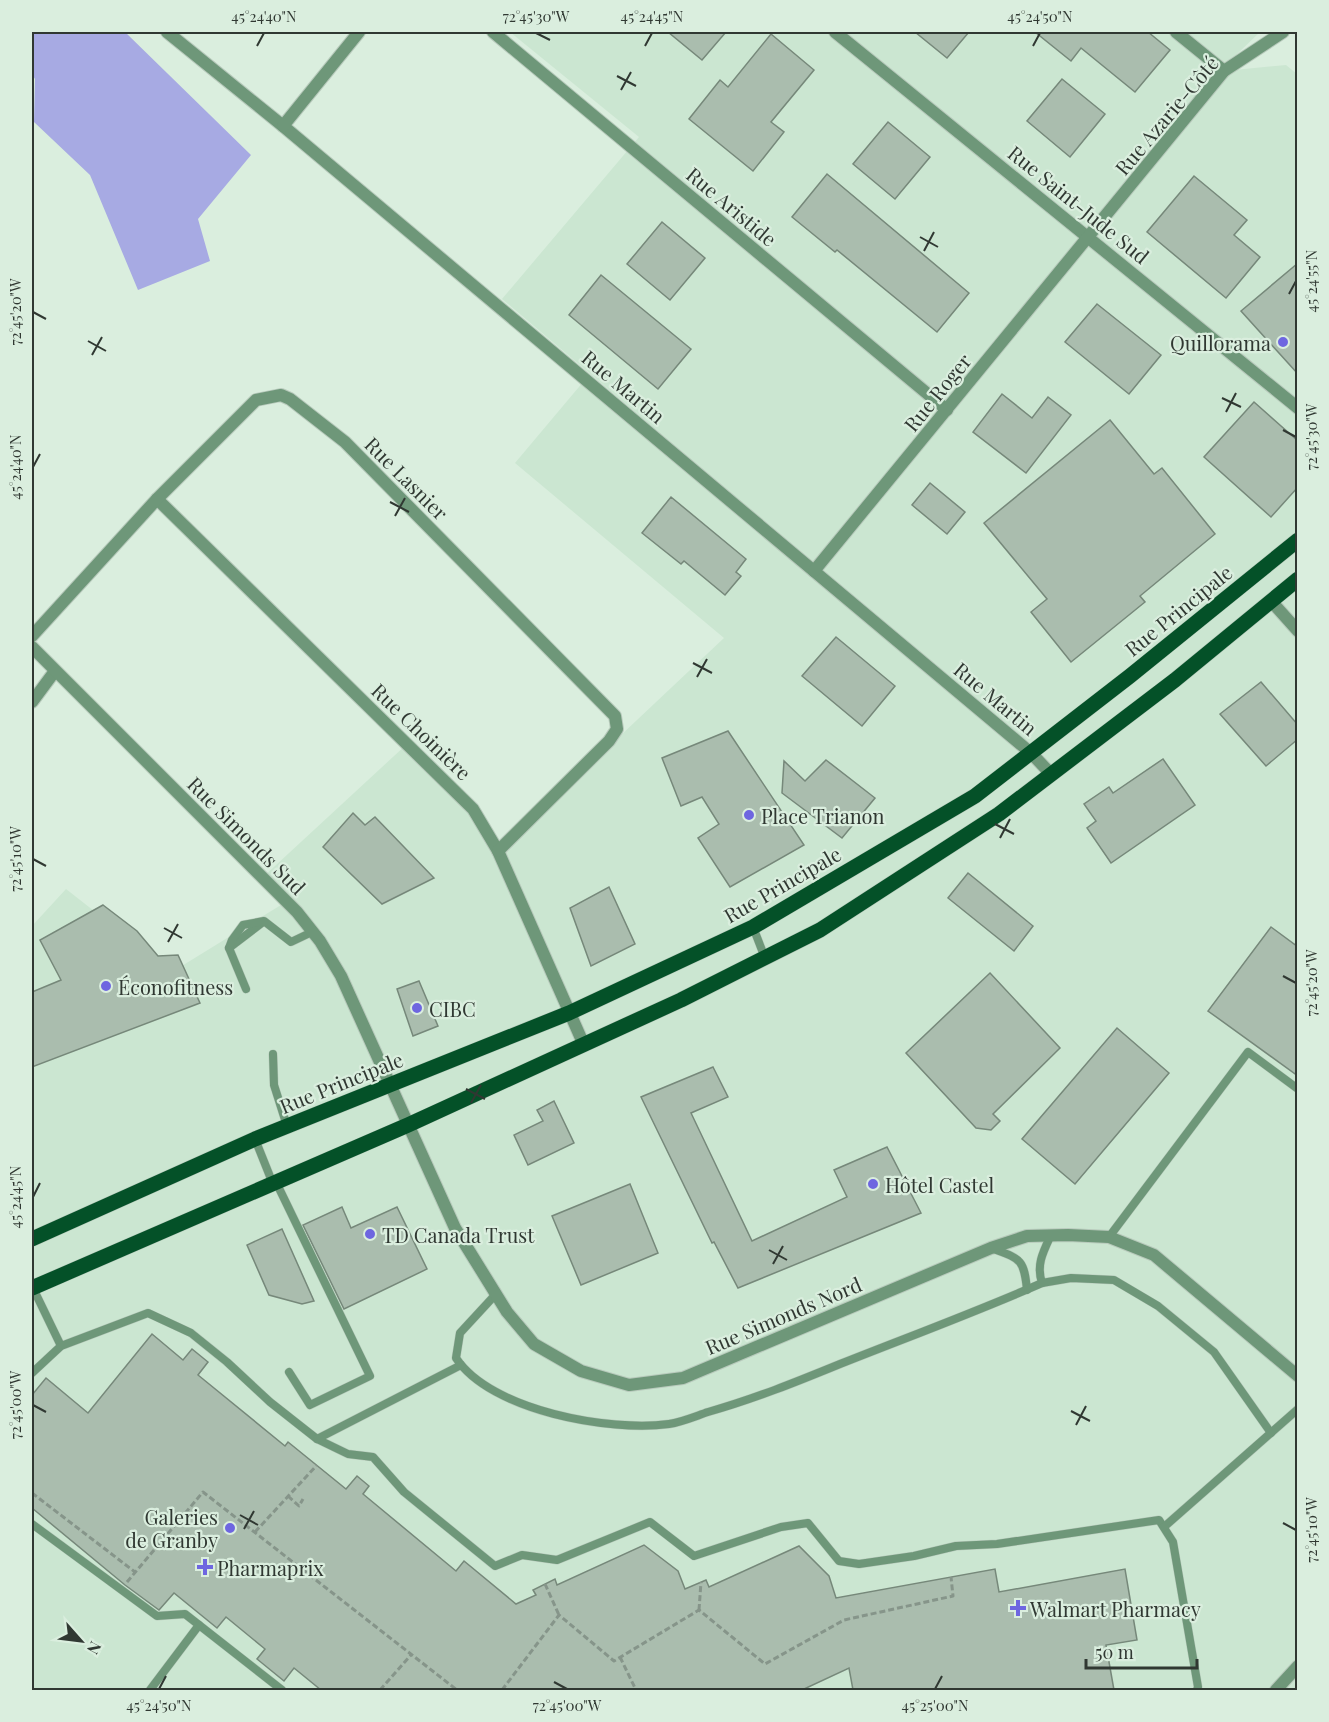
<svg xmlns="http://www.w3.org/2000/svg" width="1329" height="1722" viewBox="0 0 1329 1722" font-family="'Playfair Display',serif">
<rect width="100%" height="100%" fill="#daeede"/>
<polygon fill="#cbe6d1" points="510,32 1260,32 1235,56 833,539 947,409 1224,71 1286,65 1297,74 1297,1690 32,1690 32,926 66,889 172,972 281,905 323,948 262,878 407,744 473,809 498,851 724,638 515,463 589,375 654,428 502,299 639,137"/>
<polygon fill="#a7aae3" points="32,32 125,32 251,155 198,219 210,261 138,290 90,175 34,122 35,79 32,74"/>
<g fill="#aabdae" stroke="#76887a" stroke-width="1.5">
<polygon points="668,32 726,32 702,60"/>
<polygon points="915,32 969,32 947,58"/>
<polygon points="1035,32 1148,32 1170,50 1135,92 1081,48 1071,61"/>
<polygon points="771,34 814,70 771,122 784,132 753,171 689,119 720,80 728,87"/>
<polygon points="1062,79 1105,114 1070,157 1027,121"/>
<polygon points="888,122 930,157 895,199 853,164"/>
<polygon points="827,174 969,293 937,332 837,250 835,252 792,217"/>
<polygon points="1194,176 1247,220 1234,235 1260,257 1226,298 1147,232"/>
<polygon points="662,222 705,258 670,300 627,264"/>
<polygon points="1298,263 1298,374 1241,311"/>
<polygon points="601,275 691,349 658,389 569,315"/>
<polygon points="1097,304 1161,355 1129,394 1065,342"/>
<polygon points="1002,394 1032,418 1048,397 1071,415 1026,473 973,432"/>
<polygon points="1254,402 1298,441 1298,487 1271,517 1204,457"/>
<polygon points="1110,420 1154,474 1162,468 1215,534 1140,596 1145,602 1071,662 1031,612 1047,599 984,523"/>
<polygon points="930,483 965,512 947,534 912,505"/>
<polygon points="671,497 746,559 736,572 741,576 725,595 684,561 681,564 642,533"/>
<polygon points="836,637 895,686 862,726 802,676"/>
<polygon points="1261,682 1298,725 1298,739 1266,766 1220,714"/>
<polygon points="728,731 804,845 730,887 698,838 719,824 702,797 681,806 662,758"/>
<polygon points="1163,759 1195,805 1111,863 1087,828 1096,821 1084,804 1109,787 1113,793"/>
<polygon points="826,760 875,798 842,838 782,793 784,761 805,781"/>
<polygon points="353,813 365,825 375,817 434,878 382,904 323,847"/>
<polygon points="968,873 1033,926 1014,951 948,898"/>
<polygon points="609,887 635,944 591,966 570,908"/>
<polygon points="103,905 137,931 158,956 178,955 200,1003 32,1067 32,992 61,980 40,940"/>
<polygon points="1271,927 1298,947 1298,1076 1208,1011"/>
<polygon points="990,973 1060,1048 993,1114 1000,1121 991,1130 976,1128 906,1053"/>
<polygon points="419,981 438,1026 413,1036 397,989"/>
<polygon points="1117,1028 1169,1073 1075,1184 1022,1139"/>
<polygon points="713,1067 728,1097 691,1113 752,1241 847,1197 834,1170 887,1147 921,1213 738,1288 714,1242 712,1243 641,1097"/>
<polygon points="554,1101 574,1143 528,1165 514,1135 543,1121 537,1110"/>
<polygon points="630,1184 658,1253 581,1285 552,1216"/>
<polygon points="342,1207 351,1228 397,1207 427,1269 344,1309 303,1225"/>
<polygon points="282,1229 314,1301 302,1304 269,1295 247,1245"/>
<polygon points="152,1334 183,1360 192,1349 208,1362 198,1375 285,1446 288,1442 346,1489 357,1476 369,1486 363,1494 456,1571 464,1561 516,1604 536,1595 533,1590 555,1579 557,1585 644,1545 678,1571 685,1589 706,1580 709,1587 799,1546 829,1576 836,1598 995,1569 999,1592 1125,1569 1137,1640 1106,1645 1114,1690 853,1690 849,1668 802,1690 321,1690 294,1668 284,1681 257,1659 265,1649 226,1617 217,1628 174,1593 159,1610 125,1585 32,1508 32,1395 46,1378 88,1413"/>
</g>
<g fill="none" stroke-linecap="round" stroke-linejoin="round">
<g stroke="#b8cabc" stroke-width="9">
<g id="service">
<polyline points="753,927 765,958"/>
<polyline points="229,948 263,922"/>
<polyline points="246,989 229,948 232,940 243,925 264,921 291,942 312,932"/>
<polyline points="273,1054 274,1085 287,1126"/>
<polyline points="255,1139 273,1184"/>
<polyline points="276,1182 370,1376 310,1405 289,1372"/>
<polyline points="1109,1237 1248,1052 1298,1089"/>
<path d="M991 1248C1020 1259 1024 1258 1027 1290"/>
<path d="M1042 1283C1036 1265 1043 1252 1051 1235"/>
<polyline points="33,1288 61,1346"/>
<path d="M496 1294 460 1333 456 1358C491 1411 610 1432 669 1424 682 1422 696 1416 708 1412 754 1399 796 1382 840 1364 908 1337 976 1312 1042 1283L1071 1278 1114 1280 1158 1306 1214 1352 1271 1433"/>
<polyline points="32,1373 61,1346 148,1313 191,1333 227,1362 270,1402 317,1439 348,1454 373,1457 404,1492 495,1566 522,1555 557,1560 650,1522 694,1556 781,1527 808,1523 839,1561 859,1564 914,1556 956,1546 997,1544 1159,1520 1173,1542 1198,1687 1197,1690"/>
<polyline points="317,1439 461,1365"/>
<polyline points="32,1524 157,1616 185,1614 282,1690"/>
<polyline points="1164,1527 1298,1409"/>
<polyline points="150,1690 199,1625"/>
</g>
</g>
<g stroke="#b8cabc" stroke-width="14">
<g id="minor">
<polyline points="167,32 283,126 1031,753 1051,774"/>
<polyline points="493,32 947,410"/>
<polyline points="835,32 1298,408"/>
<polyline points="1176,32 1224,71"/>
<polyline points="283,126 359,32"/>
<polyline points="157,499 473,809 498,851 584,1045"/>
<polyline points="814,571 1224,71 1283,32"/>
<polyline points="1271,601 1298,631"/>
<polyline points="32,636 157,499 256,400 281,395 290,399 345,442 615,716 617,729 609,741 498,851"/>
<polyline points="32,702 55,671"/>
</g>
</g>
<g stroke="#b8cabc" stroke-width="14">
<g id="tertiary">
<polyline points="32,647 297,912 320,941 341,976 455,1228 507,1312 534,1344 581,1371 629,1385 683,1378 991,1248 1027,1236 1068,1235 1109,1237 1154,1255 1298,1376"/>
<polyline points="1276,1690 1298,1666"/>
</g>
</g>
<g stroke="#b8cabc" stroke-width="16">
<g id="primary">
<polyline points="32,1239 255,1139 569,1013 753,927 975,796 1130,676 1298,540"/>
<polyline points="32,1288 408,1125 681,1000 820,930 999,814 1175,680 1298,579"/>
</g>
</g>
<g stroke="#86958a" stroke-width="3" stroke-dasharray="6 3" stroke-linecap="butt">
<polyline points="32,1493 135,1572"/>
<polyline points="288,1496 299,1506 303,1499"/>
<polyline points="255,1532 317,1465"/>
<polyline points="127,1582 203,1492 457,1690"/>
<polyline points="545,1584 559,1615"/>
<polyline points="699,1610 701,1582"/>
<polyline points="620,1657 636,1690"/>
<polyline points="380,1690 411,1655"/>
<polyline points="502,1690 559,1615 614,1661 699,1610 765,1664 844,1620 953,1596 951,1577"/>
</g>
<use href="#service" stroke="#6e9779" stroke-width="8"/>
<use href="#minor" stroke="#6e9779" stroke-width="12"/>
<use href="#tertiary" stroke="#6e9779" stroke-width="12"/>
<use href="#primary" stroke="#045128" stroke-width="15"/>
</g>
<path fill="none" stroke="#303832" stroke-width="2" d="M536 33 550 40M257 46 264 33M645 46 652 33M1033 46 1040 33M617 76 636 86M621 90 631 72M920 237 938 247M924 251 934 232M1289 294 1296 281M33 312 46 319M88 341 106 351M92 355 102 337M1222 398 1241 407M1226 412 1236 393M1283 430 1296 437M33 467 40 454M390 502 409 512M395 516 405 498M693 663 712 673M697 677 707 659M995 824 1014 834M1000 838 1010 819M33 859 46 866M164 928 182 938M168 942 178 924M1283 976 1296 983M466 1089 485 1099M471 1103 481 1085M33 1197 40 1183M769 1250 787 1260M773 1264 783 1246M33 1405 46 1412M1071 1411 1090 1421M1076 1425 1086 1406M240 1515 258 1525M1283 1523 1296 1530M244 1529 254 1511M554 1682 567 1689M159 1689 166 1676M935 1689 942 1676"/>
<g fill="#6e66e0" stroke="#daeede" stroke-width="2">
<circle cx="1283" cy="342" r="6"/>
<circle cx="749" cy="815" r="6"/>
<circle cx="106" cy="986" r="6"/>
<circle cx="417" cy="1008" r="6"/>
<circle cx="873" cy="1184" r="6"/>
<circle cx="370" cy="1234" r="6"/>
<circle cx="230" cy="1528" r="6"/>
<path d="M202 1558h6v6h6v6h-6v6h-6v-6h-6v-6h6z"/>
<path d="M1015 1599h6v6h6v6h-6v6h-6v-6h-6v-6h6z"/>
</g>
<g text-anchor="middle" dominant-baseline="central" stroke-width="4.5" stroke-linejoin="round" paint-order="stroke">
<g font-size="20" fill="#303832" stroke="#daeede">
<text transform="translate(1166 115) rotate(-50)">Rue Azarie-Côté</text>
<text transform="translate(1079 204) rotate(39)">Rue Saint-Jude Sud</text>
<text transform="translate(732 206) rotate(40)">Rue Aristide</text>
<text transform="translate(624 386) rotate(40)">Rue Martin</text>
<text transform="translate(937 392) rotate(-51)">Rue Roger</text>
<text transform="translate(407 478) rotate(45)">Rue Lasnier</text>
<text transform="translate(1178 610) rotate(-39)">Rue Principale</text>
<text transform="translate(996 698) rotate(40)">Rue Martin</text>
<text transform="translate(422 731) rotate(44)">Rue Choinière</text>
<text transform="translate(247 835) rotate(45)">Rue Simonds Sud</text>
<text transform="translate(782 884) rotate(-30)">Rue Principale</text>
<text transform="translate(341 1082) rotate(-22)">Rue Principale</text>
<text transform="translate(783 1315) rotate(-23)">Rue Simonds Nord</text>
</g>
<g font-size="20" fill="#303832" stroke="#daeede" text-anchor="start">
<text x="1271" y="342" text-anchor="end">Quillorama</text>
<text x="761" y="815">Place Trianon</text>
<text x="118" y="986">Éconofitness</text>
<text x="429" y="1008">CIBC</text>
<text x="885" y="1184">Hôtel Castel</text>
<text x="382" y="1234">TD Canada Trust</text>
<text x="218" y="1516" text-anchor="end">Galeries<tspan x="218" dy="23">de Granby</tspan></text>
<text x="217" y="1567">Pharmaprix</text>
<text x="1030" y="1608">Walmart Pharmacy</text>
</g>
</g>
<rect width="1329" height="1722" fill="none" stroke="#daeede" stroke-width="66"/>
<g transform="translate(81 1641) rotate(118)" stroke="#daeede" stroke-width="4.5" paint-order="stroke">
<path d="M0-4.5L10 22L0 15L-10 22Z" fill="#303832"/>
<text y="-9" font-size="16" font-weight="bold" text-anchor="middle" fill="#303832">N</text>
</g>
<path d="M1086 1659v9h111v-9" fill="none" stroke="#303832" stroke-width="3"/>
<text x="1095" y="1659" font-size="18" fill="#303832" stroke="#daeede" stroke-width="4.5" paint-order="stroke">50 m</text>
<rect x="33" y="33" width="1263" height="1656" fill="none" stroke="#303832" stroke-width="2"/>
<g font-size="15" text-anchor="middle" fill="#303832">
<text x="264" y="22">45°24'40"N</text>
<text x="536" y="22">72°45'30"W</text>
<text x="652" y="22">45°24'45"N</text>
<text x="1040" y="22">45°24'50"N</text>
<text transform="translate(1312 281) rotate(-90)" y="5">45°24'55"N</text>
<text transform="translate(16 312) rotate(-90)" y="5">72°45'20"W</text>
<text transform="translate(1312 437) rotate(-90)" y="5">72°45'30"W</text>
<text transform="translate(16 467) rotate(-90)" y="5">45°24'40"N</text>
<text transform="translate(16 859) rotate(-90)" y="5">72°45'10"W</text>
<text transform="translate(1312 983) rotate(-90)" y="5">72°45'20"W</text>
<text transform="translate(16 1197) rotate(-90)" y="5">45°24'45"N</text>
<text transform="translate(16 1405) rotate(-90)" y="5">72°45'00"W</text>
<text transform="translate(1312 1530) rotate(-90)" y="5">72°45'10"W</text>
<text x="159" y="1711">45°24'50"N</text>
<text x="567" y="1711">72°45'00"W</text>
<text x="935" y="1711">45°25'00"N</text>
</g>
</svg>
